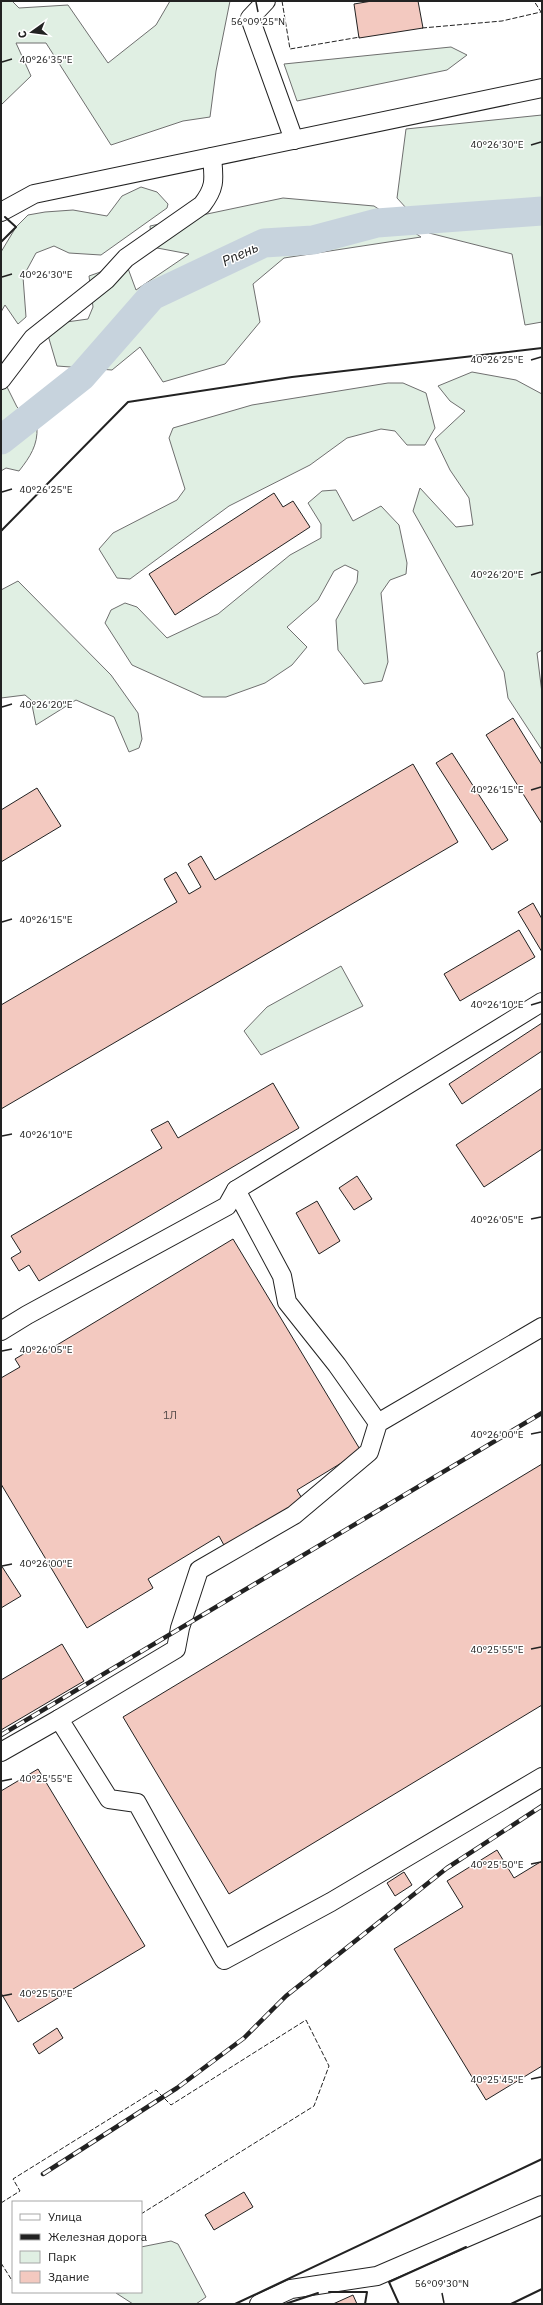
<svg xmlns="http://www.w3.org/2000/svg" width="543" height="2305" viewBox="0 0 543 2305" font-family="'IBM Plex Sans',sans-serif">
<rect width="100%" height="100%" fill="#fff"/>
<g fill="#e0efe3" stroke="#6f6f6f">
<polygon points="1,1 12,1 19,8 68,5 108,63 156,25 170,1 230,1 216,71 210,117 183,121 111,145 46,43 16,43 31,76 1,105"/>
<polygon points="451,47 467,55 447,70 297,101 284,64"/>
<polygon points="542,115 542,322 525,325 512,254 429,233 397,198 406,129"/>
<polygon points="141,187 157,192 168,204 167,208 101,255 69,253 54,246 36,253 23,277 26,317 18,324 5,305 1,312 1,252 16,227 28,215 45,212 73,210 107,216 122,196"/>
<polygon points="283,198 374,206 421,237 284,258 253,284 260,322 225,364 163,382 140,347 112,370 57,366 45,325 88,319 93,307 89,276 126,263 136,290 189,254 152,247 150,226"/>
<path d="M1 358 4 381 17 407 37 427C38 445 30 457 19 471L6 468 1 471Z"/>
<polygon points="472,372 516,380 542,394 542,650 537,653 542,693 542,750 508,698 504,672 413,511 420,488 456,527 473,525 469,498 450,470 435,439 465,411 450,401 438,386"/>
<polygon points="388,383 403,383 426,393 435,428 425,445 407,445 395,431 381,429 347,438 310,465 229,506 130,579 117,578 99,549 113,533 177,500 185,489 169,438 173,428 252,405"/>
<polygon points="336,490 353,521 381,506 399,525 407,563 406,574 390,580 381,593 388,662 382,681 364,684 338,650 336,620 357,582 358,571 345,565 334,571 318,600 287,627 307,647 292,665 265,683 226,697 203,697 132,665 105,623 111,610 125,603 137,607 167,638 218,614 290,555 321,538 321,524 308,503 322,491"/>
<polygon points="18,581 111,675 138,713 142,739 139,748 129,752 114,717 76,700 36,725 31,700 25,695 1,698 1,590"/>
<polygon points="341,966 363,1006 261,1055 244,1031 267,1007"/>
<polygon points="171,2241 178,2244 206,2297 196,2304 133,2304 116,2293 141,2292 141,2247"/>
</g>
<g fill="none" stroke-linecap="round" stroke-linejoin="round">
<polyline stroke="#c7d3dd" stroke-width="29" points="1,440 82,376 152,296 264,243 313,240 377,223 542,211"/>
</g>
<g fill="#f3c9c0" stroke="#222">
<polygon points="372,1 418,1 423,28 359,38 354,4"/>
<polygon points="274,493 283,507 293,501 310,527 175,615 149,574"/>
<polygon points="513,718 542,765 542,824 486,735"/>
<polygon points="452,753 508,840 492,850 436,763"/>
<polygon points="413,764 458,842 1,1109 1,1005 177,902 164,879 176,872 189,894 201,887 188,864 201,856 215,880"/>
<polygon points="37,788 61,826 1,862 1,810"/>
<polygon points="533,903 542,919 542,952 518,912"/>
<polygon points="519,930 535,957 460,1001 444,974"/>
<polygon points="542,1023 542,1051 462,1104 449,1084"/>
<polygon points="273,1083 299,1128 39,1281 29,1265 19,1271 11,1258 21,1252 11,1236 162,1148 151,1130 168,1121 178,1138"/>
<polygon points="542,1088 542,1149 484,1187 456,1145"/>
<polygon points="357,1176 372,1199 354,1210 339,1188"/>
<polygon points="317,1201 340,1241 319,1254 296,1213"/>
<polygon points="233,1239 361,1451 297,1490 303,1500 225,1547 219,1536 148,1579 153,1588 87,1628 1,1484 1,1378 20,1367 15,1359 37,1346 42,1354"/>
<polygon points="542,1464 542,1705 229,1894 123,1717"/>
<polygon points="1,1565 21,1596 1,1608"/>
<polygon points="62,1644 84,1681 1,1730 1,1680"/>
<polygon points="38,1769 145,1946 18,2022 1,1993 1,1791"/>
<polygon points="497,1850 514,1878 542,1861 542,2066 486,2100 394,1949 463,1907 447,1881"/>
<polygon points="404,1872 412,1885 395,1896 387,1883"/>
<polygon points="57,2028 63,2038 39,2054 33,2044"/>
<polygon points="244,2192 253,2207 214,2230 205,2215"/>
<polygon points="353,2295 357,2304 333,2304"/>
</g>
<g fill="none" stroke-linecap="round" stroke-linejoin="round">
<g stroke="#222" stroke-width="20">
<g id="minor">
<polyline points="266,1 250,18 294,140"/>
<polyline points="1,212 34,194 542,88"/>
<path d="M1 380 33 338 106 280 126 258 202 205C216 187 214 179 212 157"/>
<polyline points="542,1327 378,1423 369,1452 294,1515 199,1570 180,1628 176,1649 59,1719 109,1799 137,1803 224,1960 331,1902 542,1777"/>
<polyline points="1,1331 27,1315 227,1206 236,1190"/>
<polyline points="378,1423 337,1365 287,1302 282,1276 236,1190 542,1002"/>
<polyline points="1,1752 59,1719"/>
<polyline points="259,2304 291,2289 377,2276 542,2205"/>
</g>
</g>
<use href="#minor" stroke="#fff" stroke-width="18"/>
<g stroke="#222" stroke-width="4.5">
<g id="rail">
<polyline points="1,1735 542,1413"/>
<polyline points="43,2174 177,2088 244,2038 286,1996 447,1868 542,1806"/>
</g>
</g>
<use href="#rail" stroke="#fff" stroke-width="3" stroke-dasharray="9" stroke-linecap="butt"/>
<g stroke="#222" stroke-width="1" stroke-dasharray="5 2" stroke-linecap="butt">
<polyline points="282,1 290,49 360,37"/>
<polyline points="422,28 502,21 541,12 534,1"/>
<polyline points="1,2203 20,2191 13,2179 156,2090 171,2105 306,2020 329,2066 314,2106 141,2214"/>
<polyline points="1,2263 13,2282"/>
</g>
<g stroke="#222" stroke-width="2">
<polyline points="1,242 16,227 5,217"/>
<polyline points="1,531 128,402 292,377 542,348"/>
<polyline points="329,2292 367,2292 365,2304"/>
<polyline points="235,2304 542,2159"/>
<polyline points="285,2304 318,2293"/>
<polyline points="399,2304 389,2282 466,2247"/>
<polyline points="511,2304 542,2289"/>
</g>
</g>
<path fill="none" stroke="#222" stroke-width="1.5" d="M256 2 258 12M2 62 12 59M531 145 541 142M2 277 12 274M531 360 541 357M2 492 12 489M531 575 541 572M2 707 12 704M531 790 541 787M2 922 12 919M531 1005 541 1002M2 1136 12 1134M531 1219 541 1217M2 1351 12 1349M531 1434 541 1432M2 1566 12 1564M531 1649 541 1647M2 1781 12 1779M531 1864 541 1862M2 1996 12 1994M531 2079 541 2077M442 2293 444 2303"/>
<g text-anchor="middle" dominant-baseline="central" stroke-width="3" stroke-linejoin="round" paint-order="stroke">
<g font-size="11" fill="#564c4a">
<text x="170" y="1415">1Л</text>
</g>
<g font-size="14" font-style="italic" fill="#222" stroke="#fff">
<text transform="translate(240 254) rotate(-25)">Рпень</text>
</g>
</g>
<g font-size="10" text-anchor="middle" fill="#222" stroke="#fff" stroke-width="3" stroke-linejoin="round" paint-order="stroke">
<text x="258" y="25">56°09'25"N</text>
<text x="46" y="63">40°26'35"E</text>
<text x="497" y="148">40°26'30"E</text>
<text x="46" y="278">40°26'30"E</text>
<text x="497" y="363">40°26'25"E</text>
<text x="46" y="493">40°26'25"E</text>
<text x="497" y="578">40°26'20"E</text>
<text x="46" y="708">40°26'20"E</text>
<text x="497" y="793">40°26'15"E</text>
<text x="46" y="923">40°26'15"E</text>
<text x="497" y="1008">40°26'10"E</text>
<text x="46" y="1138">40°26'10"E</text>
<text x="497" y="1223">40°26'05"E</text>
<text x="46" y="1353">40°26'05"E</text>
<text x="497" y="1438">40°26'00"E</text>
<text x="46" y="1567">40°26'00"E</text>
<text x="497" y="1653">40°25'55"E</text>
<text x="46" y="1782">40°25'55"E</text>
<text x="497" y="1868">40°25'50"E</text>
<text x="46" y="1997">40°25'50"E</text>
<text x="497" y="2083">40°25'45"E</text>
<text x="442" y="2287">56°09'30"N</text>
</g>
<rect width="543" height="2305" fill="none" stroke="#222222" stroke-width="4"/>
<rect x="12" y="2201" width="130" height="92" fill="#ffffff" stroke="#a7a7a7"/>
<rect x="20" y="2214" width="20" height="6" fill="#ffffff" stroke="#a7a7a7"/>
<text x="48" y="2221" font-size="12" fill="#222222">Улица</text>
<rect x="20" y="2234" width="20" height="6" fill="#222222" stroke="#a7a7a7"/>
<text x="48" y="2241" font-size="12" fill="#222222">Железная дорога</text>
<rect x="20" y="2251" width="20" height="12" fill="#e0efe3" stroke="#a7a7a7"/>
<text x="48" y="2261" font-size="12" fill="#222222">Парк</text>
<rect x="20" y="2271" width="20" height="12" fill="#f3c9c0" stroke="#a7a7a7"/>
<text x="48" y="2281" font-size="12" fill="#222222">Здание</text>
<g transform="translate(32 32) rotate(256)" stroke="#ffffff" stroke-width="3" paint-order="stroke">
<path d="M0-3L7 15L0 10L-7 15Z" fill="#222222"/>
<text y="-6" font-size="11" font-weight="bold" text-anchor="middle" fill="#222222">С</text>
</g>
</svg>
